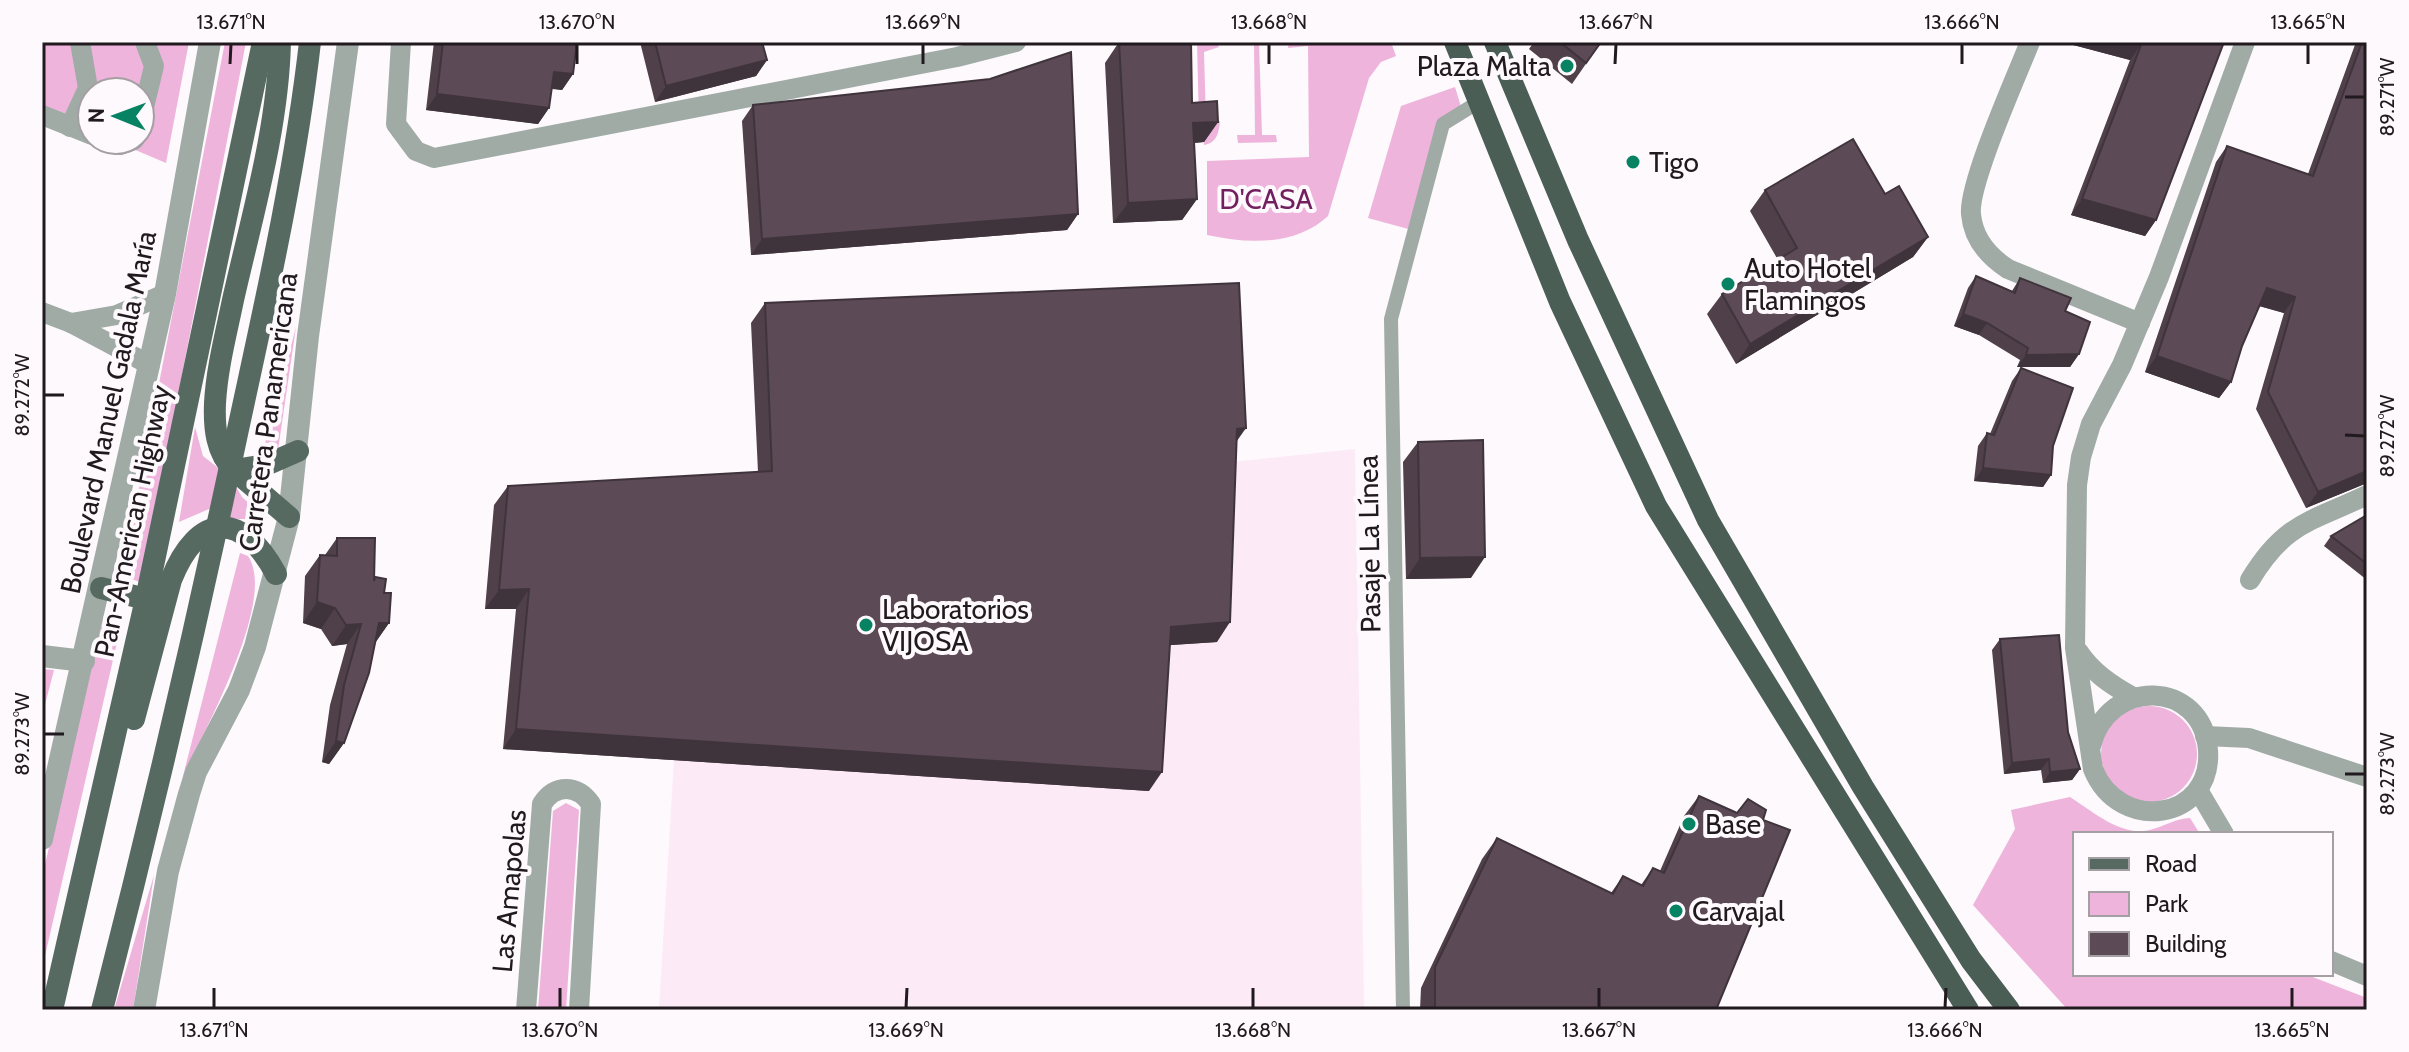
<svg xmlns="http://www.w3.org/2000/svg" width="2409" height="1052" viewBox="0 0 2409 1052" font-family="Cabin,sans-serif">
<rect width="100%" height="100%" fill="#fdf9fc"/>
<polygon fill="#fceaf6" points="1355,449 1364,1010 659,1010 674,760 1157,646 1223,463"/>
<g fill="#eeb4dc">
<polygon points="42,42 189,42 166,163 112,140 140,140 140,92 92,92 92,132 42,111"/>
<polygon points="225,42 246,42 142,583 122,575"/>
<path d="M1197 42H1217L1219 47 1204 52 1206 121H1220C1219 132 1217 143 1204 145L1203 122H1199Z"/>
<polygon points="1254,42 1259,42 1262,135 1276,135 1277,142 1238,143 1237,135 1255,135"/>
<path d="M1289 42H1391L1396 56 1381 62 1369 78 1328 216C1296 246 1249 244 1207 235V161L1309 157 1308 46 1288 48Z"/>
<polygon points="1455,87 1462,110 1441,122 1412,230 1368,218 1401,106"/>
<polygon points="296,327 278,450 261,459"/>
<polygon points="195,427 203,456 231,478 242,497 266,519 235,519 209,509 179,522"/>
<path d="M240 553 248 556C278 600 202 734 182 780Z"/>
<polygon points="103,619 121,625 42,969 42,877"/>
<polygon points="42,669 54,670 42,716"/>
<circle cx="2149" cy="754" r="48"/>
<path d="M2070 797C2094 812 2123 839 2153 829 2167 825 2175 819 2190 818L2200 834H2075V974H2305L2367 998 2365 1010H2068L1973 905 2015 829 2011 810Z"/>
<polygon points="566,803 579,810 566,1010 538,1010 553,811"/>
<polygon points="154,875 133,1010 114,1010"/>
</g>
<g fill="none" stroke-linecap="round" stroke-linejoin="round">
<polyline stroke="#a0aba6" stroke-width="14" points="1403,1010 1391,319 1443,124 1477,103"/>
<g stroke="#a0aba6" stroke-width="20">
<polyline points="401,42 396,124 416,151 434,158 957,57 1016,42"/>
<path d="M2030 42C2017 75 1968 184 1971 214 1973 238 1988 256 2008 269L2140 323"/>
<polyline points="42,115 92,135"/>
<polyline points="140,124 154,66 145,42"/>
<polyline points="70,127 88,88 80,42"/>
<polyline points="107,140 120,145 134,140"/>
<polyline points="42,312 71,323 150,365"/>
<polyline points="71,323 117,315 165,294"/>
<path d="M2250 580C2285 522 2311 522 2367 495"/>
<path d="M2078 651C2092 672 2111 685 2133 697"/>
<polyline points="2205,736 2249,738 2367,777"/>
<path d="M2091 746C2108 677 2202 679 2208 750 2213 821 2119 834 2093 769L2075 648 2077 485 2081 457 2091 424 2122 365 2159 277 2245 42"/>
<polyline points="2198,790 2224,834"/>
<polyline points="2331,961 2367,976"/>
<path d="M526 1010 542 804C555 784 577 784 591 804L579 1010"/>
</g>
<g stroke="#a0aba6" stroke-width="22">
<polyline points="42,656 84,661"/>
<polyline points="42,839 165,294 210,42"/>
<polyline points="144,1010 168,871 189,794 196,772 239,690 255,647 289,517 308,336 348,42"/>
</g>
<g stroke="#576a62" stroke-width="22">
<path d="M280 42C278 129 252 216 233 300 226 334 217 368 215 403 214 427 216 453 234 470L266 465 298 451"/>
<polyline points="234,470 289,517"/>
<polyline points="101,588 146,599"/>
<path d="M134 719 171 580C198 512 242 510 276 574"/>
<polyline points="52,1010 146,599 263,42"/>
<path d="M102 1010C151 819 196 627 237 434 265 304 295 174 310 42"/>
</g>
<g stroke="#4a5e56" stroke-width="22">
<polyline points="1455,42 1560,302 1656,506 1968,1010"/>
<polyline points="1495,42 1578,240 1708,520 1863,787 1971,960 2009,1010"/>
</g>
</g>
<g fill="#4f404a">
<polygon points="434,42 577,42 573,74 562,90 552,89 549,108 538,124 426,110"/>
<polygon points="640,42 762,42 767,60 756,76 655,102"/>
<polygon points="1119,42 1192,103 1218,122 1204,142 1194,143 1197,199 1182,220 1113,223 1105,63"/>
<polygon points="1534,42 1601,42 1572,84 1529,49"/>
<polygon points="2062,42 2224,42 2156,220 2145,236 2071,215 2130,60"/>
<polygon points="2356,42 2367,42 2367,483 2306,508 2256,409 2284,313 2259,306 2242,346 2231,382 2219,398 2145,372 2216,162 2227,146 2308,174"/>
<polygon points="753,105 1078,214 1067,230 751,255 742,121"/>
<polygon points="1765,190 1885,194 1928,237 1913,257 1736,364 1707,314 1722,294 1778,260 1750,211"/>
<polygon points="1976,276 2012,291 2020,278 2065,311 2079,354 2070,367 2017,367 2020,360 1979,335 1954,326 1968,288"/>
<polygon points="765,303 1236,442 1217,642 1170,645 1149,791 503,749 516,609 485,609 494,505 508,486 758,472 751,323"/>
<polygon points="2021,368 2053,446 2051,475 2043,487 1974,481 1978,446 1987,433 1990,434 2012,381"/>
<polygon points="1418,442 1471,578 1406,579 1403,462"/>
<polygon points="2367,515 2367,580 2324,546 2331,536"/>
<polygon points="337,538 374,578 384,593 389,623 375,643 344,743 329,764 322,762 330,705 347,644 332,646 321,629 303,623 305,576 320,555 325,555"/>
<polygon points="2000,639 2068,732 2080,769 2072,780 2043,783 2041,770 2004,774 1992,650"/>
<polygon points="1699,796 1716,1010 1420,1010 1421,988 1482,859 1497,838 1611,893 1623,876 1641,885 1653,868 1660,871 1684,816"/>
</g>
<g fill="#40343c">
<polygon points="2062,42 2132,42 2141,45 2130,60"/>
<polygon points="767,60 756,76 655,102 666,86"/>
<polygon points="554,72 573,74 562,90 543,87"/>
<polygon points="437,94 549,108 538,124 426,110"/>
<polygon points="1218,122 1204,142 1179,144 1193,123"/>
<polygon points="1197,199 1182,220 1113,223 1128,203"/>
<polygon points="2082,199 2156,220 2145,236 2071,215"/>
<polygon points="1078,214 1067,230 751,255 762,239"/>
<polygon points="1928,237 1913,257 1736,364 1750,344"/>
<polygon points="2267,288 2295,297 2284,313 2256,305"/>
<polygon points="1963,314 1987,323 1979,335 1954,326"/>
<polygon points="2079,354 2070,367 2017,367 2026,355"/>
<polygon points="2157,356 2231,382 2219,398 2145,372"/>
<polygon points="1246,428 1232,448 1237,429"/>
<polygon points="1983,468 2051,475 2043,487 1974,481"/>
<polygon points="2367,471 2367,483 2306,508 2318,492"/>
<polygon points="1485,557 1471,578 1406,579 1420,558"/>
<polygon points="529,589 516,609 485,609 499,590"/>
<polygon points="317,602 335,608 321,629 303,623"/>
<polygon points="1230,622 1217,642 1157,646 1171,627"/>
<polygon points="379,623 389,623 375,643"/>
<polygon points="361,624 347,644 332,646 346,625"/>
<polygon points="516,729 1162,772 1149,791 503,749"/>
<polygon points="336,741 344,743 329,764 322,762"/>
<polygon points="2049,759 2041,770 2004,774 2012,763"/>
<polygon points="2080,769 2072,780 2043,783 2050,772"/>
</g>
<g fill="#5c4a56" stroke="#40343c" stroke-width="2">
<polygon points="443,42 577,42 573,74 554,72 549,108 437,94"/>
<polygon points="655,42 762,42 767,60 666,86"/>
<polygon points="1119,42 1191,42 1192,103 1217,101 1218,122 1193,123 1197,199 1128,203"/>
<polygon points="1560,42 1601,42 1586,63"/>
<polygon points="2132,42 2224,42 2156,220 2082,199 2141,45"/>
<polygon points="2362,42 2367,42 2367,471 2318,492 2268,392 2295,297 2267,288 2242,346 2231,382 2157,356 2227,146 2313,176"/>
<polygon points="1071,52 1078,214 762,239 753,105 990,79"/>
<polygon points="1853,139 1885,194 1899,186 1928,237 1750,344 1722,294 1797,248 1765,190"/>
<polygon points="1976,276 2015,293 2020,278 2071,298 2065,311 2090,322 2079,354 2026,355 2028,348 1987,323 1963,314"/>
<polygon points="1239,283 1246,428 1237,429 1230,622 1171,627 1162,772 516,729 529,589 499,590 508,486 772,471 765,303"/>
<polygon points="2021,368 2073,388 2053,446 2051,475 1983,468 1987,433 1994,435"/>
<polygon points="1483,440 1485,557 1420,558 1418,442"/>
<polygon points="2367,515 2367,564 2331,536"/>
<polygon points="337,538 375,538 374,581 375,577 386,579 384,593 391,593 389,623 379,623 369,673 344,743 336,741 344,685 361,624 346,625 335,608 317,602 320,555 337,556"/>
<polygon points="2059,635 2068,732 2080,769 2050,772 2049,759 2012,763 2000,639"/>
<polygon points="1699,796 1737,813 1748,799 1766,810 1763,820 1790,830 1716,1010 1435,1010 1435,967 1497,838 1613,894 1623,876 1643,886 1653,868 1664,873"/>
</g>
<path fill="none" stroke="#20191e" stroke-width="3" d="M230 64 231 44M577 64V44M923 64V44M1269 64V44M1615 64 1616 44M1962 64V44M2308 64V44M2345 97H2365M44 395H64M2345 435 2365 436M44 734H64M2345 774H2365M214 1008V988M560 1008V988M906 1008 907 988M1253 1008V988M1599 1008V988M1945 1008 1946 988M2292 1008V988"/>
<g fill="#078263" stroke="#fdf9fc" stroke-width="3">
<circle cx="1567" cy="66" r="8"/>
<circle cx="1633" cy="162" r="8"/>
<circle cx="1728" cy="284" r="8"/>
<circle cx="866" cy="625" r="8"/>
<circle cx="1689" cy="824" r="8"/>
<circle cx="1676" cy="911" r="8"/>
</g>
<g text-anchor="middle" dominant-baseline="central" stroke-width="8" stroke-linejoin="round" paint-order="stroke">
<g font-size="28" fill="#20191e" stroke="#fdf9fc" text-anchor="start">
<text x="1551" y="66" text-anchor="end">Plaza Malta</text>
<text x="1649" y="162">Tigo</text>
<text x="1744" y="268">Auto Hotel<tspan x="1744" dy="32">Flamingos</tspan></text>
<text x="882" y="609">Laboratorios<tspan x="882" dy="32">VIJOSA</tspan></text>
<text x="1705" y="824">Base</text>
<text x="1692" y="911">Carvajal</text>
</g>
<g font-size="28" fill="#721f60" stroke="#fdf9fc">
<text x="1266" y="199">D'CASA</text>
</g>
<g font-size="28" fill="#20191e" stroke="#fdf9fc">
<text transform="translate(108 412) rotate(-78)">Boulevard Manuel Gadala María</text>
<text transform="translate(268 412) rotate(-82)">Carretera Panamericana</text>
<text transform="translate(132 521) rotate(-78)">Pan-American Highway</text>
<text transform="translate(1369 544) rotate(-91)">Pasaje La Línea</text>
<text transform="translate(509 891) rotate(-85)">Las Amapolas</text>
</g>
</g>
<rect width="2409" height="1052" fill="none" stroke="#fdf9fc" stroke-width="88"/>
<rect x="2073" y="832" width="260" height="144" fill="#fdf9fc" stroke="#a59fa3" stroke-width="2"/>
<rect x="2089" y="858" width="40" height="12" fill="#576a62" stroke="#a59fa3" stroke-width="2"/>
<text x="2145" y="872" font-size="24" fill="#20191e">Road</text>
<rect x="2089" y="892" width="40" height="24" fill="#eeb4dc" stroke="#a59fa3" stroke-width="2"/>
<text x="2145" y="912" font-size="24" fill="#20191e">Park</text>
<rect x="2089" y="932" width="40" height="24" fill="#5c4a56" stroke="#a59fa3" stroke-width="2"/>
<text x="2145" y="952" font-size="24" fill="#20191e">Building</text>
<g transform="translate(116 116) rotate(271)"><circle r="38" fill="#fdf9fc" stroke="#a59fa3" stroke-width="2"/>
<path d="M0-6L14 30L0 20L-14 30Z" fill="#078263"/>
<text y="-12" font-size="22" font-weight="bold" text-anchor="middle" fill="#20191e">N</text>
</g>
<rect x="44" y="44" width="2321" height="964" fill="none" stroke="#20191e" stroke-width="3"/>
<g font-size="20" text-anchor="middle" fill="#20191e">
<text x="231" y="29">13.671°N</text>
<text x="577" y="29">13.670°N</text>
<text x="923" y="29">13.669°N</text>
<text x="1269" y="29">13.668°N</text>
<text x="1616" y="29">13.667°N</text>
<text x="1962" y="29">13.666°N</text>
<text x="2308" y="29">13.665°N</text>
<text transform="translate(2387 97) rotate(-90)" y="7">89.271°W</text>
<text transform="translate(22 395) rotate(-90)" y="7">89.272°W</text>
<text transform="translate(2387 436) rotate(-90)" y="7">89.272°W</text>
<text transform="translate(22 734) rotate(-90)" y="7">89.273°W</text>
<text transform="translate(2387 774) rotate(-90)" y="7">89.273°W</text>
<text x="214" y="1037">13.671°N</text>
<text x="560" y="1037">13.670°N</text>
<text x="906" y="1037">13.669°N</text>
<text x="1253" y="1037">13.668°N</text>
<text x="1599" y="1037">13.667°N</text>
<text x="1945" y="1037">13.666°N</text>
<text x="2292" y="1037">13.665°N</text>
</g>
</svg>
